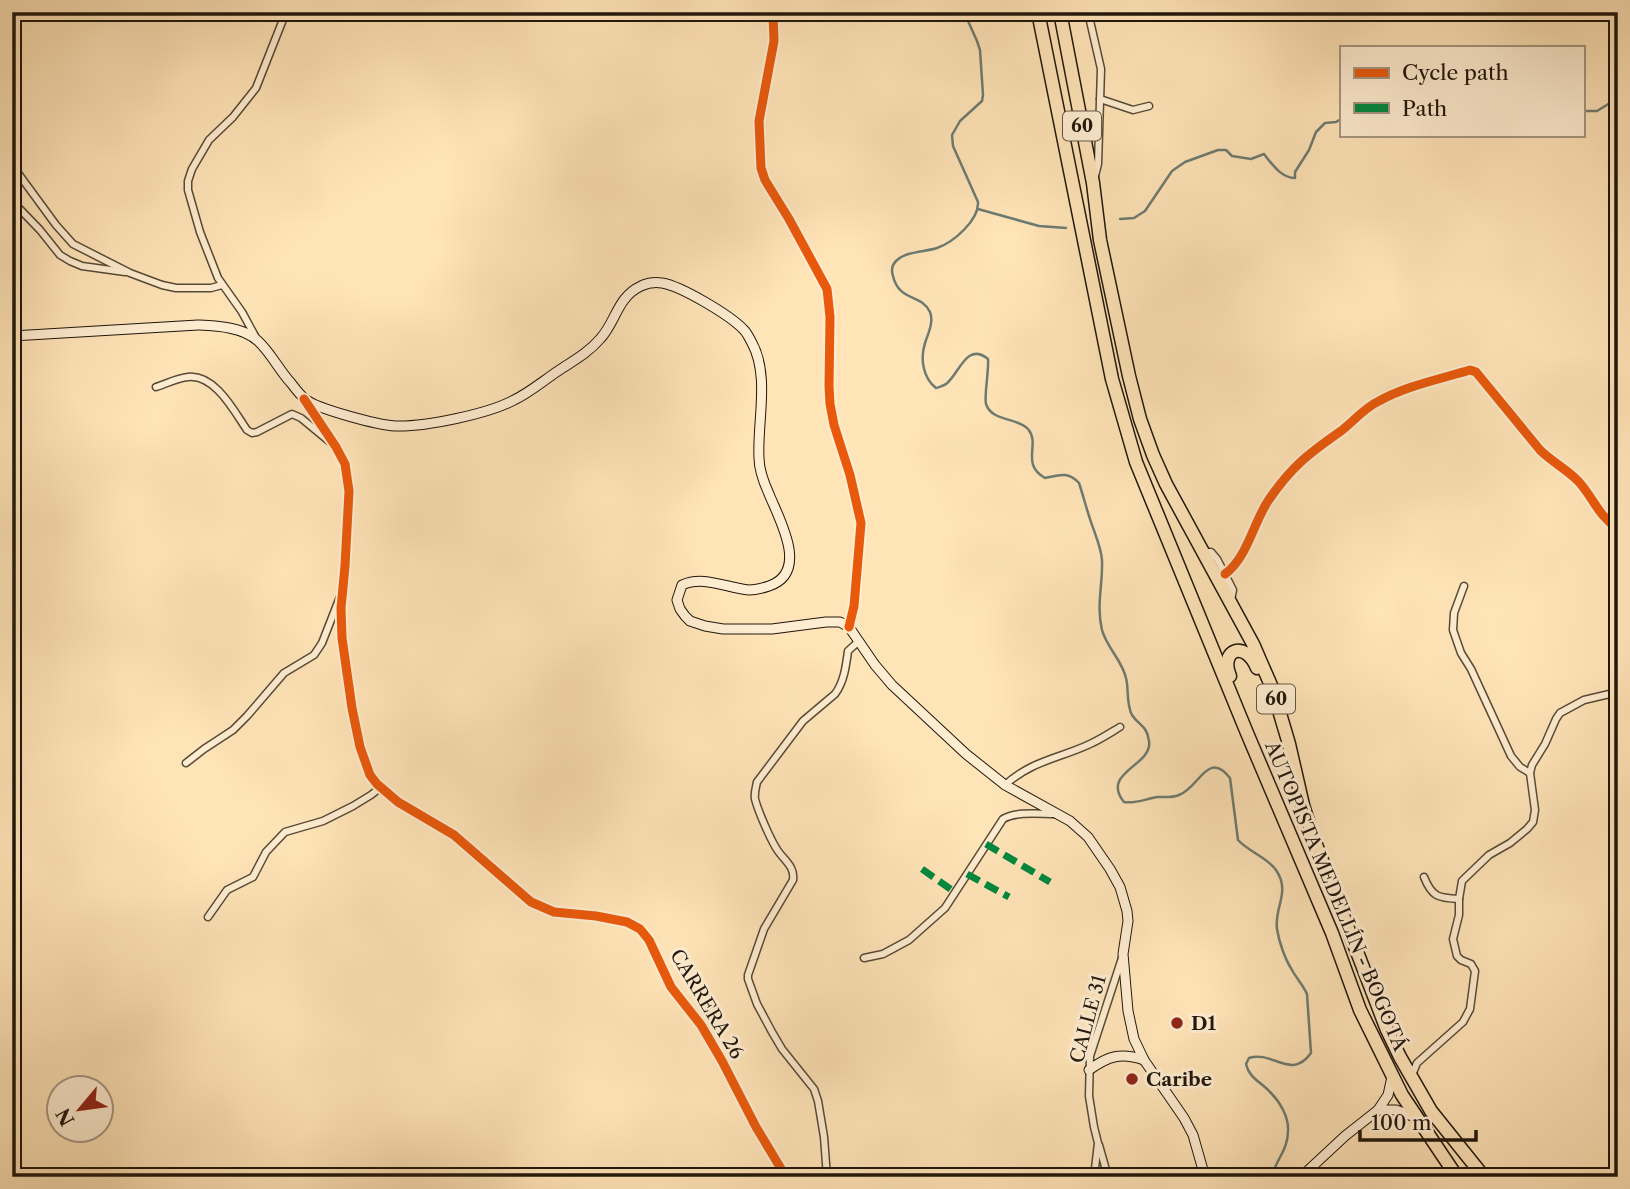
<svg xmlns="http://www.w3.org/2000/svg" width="1630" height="1189" viewBox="0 0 1630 1189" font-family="'Libre Caslon Text',serif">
<rect width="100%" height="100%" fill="#ffe4b8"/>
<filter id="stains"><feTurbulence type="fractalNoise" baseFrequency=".00286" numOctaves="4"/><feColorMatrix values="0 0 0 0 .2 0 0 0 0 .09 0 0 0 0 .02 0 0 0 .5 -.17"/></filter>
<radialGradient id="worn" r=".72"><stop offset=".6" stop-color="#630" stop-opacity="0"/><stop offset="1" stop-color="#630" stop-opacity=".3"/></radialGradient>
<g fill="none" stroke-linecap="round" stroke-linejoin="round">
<g stroke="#6d7b71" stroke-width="2.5">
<path d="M964 12 977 41 980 50 983 95 982 101 960 121 952 135 953 146 978 202C979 220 954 242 937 248 925 252 906 251 896 261 892 265 891 270 893 276 899 302 922 294 930 312 934 322 928 334 925 343 920 359 923 378 936 388 937 388 945 385 946 384 959 375 966 341 988 359 989 371 984 396 986 404 992 422 1017 417 1028 429 1041 444 1020 464 1045 478 1059 475 1068 471 1079 483 1083 495 1086 507 1090 519 1094 532 1101 546 1102 560 1103 584 1096 606 1102 630 1107 648 1122 660 1126 678 1129 689 1126 704 1132 715 1139 726 1147 725 1149 741 1153 766 1100 772 1124 802 1136 804 1145 799 1157 797 1164 797 1172 798 1179 795 1199 788 1208 749 1230 778L1238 840C1249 852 1267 857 1276 870 1291 892 1274 907 1277 929 1279 942 1285 959 1292 970 1297 979 1303 985 1307 994L1311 1053C1291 1081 1273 1050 1249 1058L1246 1064C1249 1078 1261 1082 1270 1092 1280 1102 1289 1117 1288 1131 1288 1151 1275 1160 1272 1177"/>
<polyline points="1583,111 1597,111 1618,98"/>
<polyline points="978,209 1039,226 1066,228"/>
<path d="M1120 219 1134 218 1145 211 1172 171 1185 162 1218 150H1226L1232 156 1251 159 1264 154C1272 164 1281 178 1295 178V172L1309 150 1316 132 1325 123 1336 122 1341 119"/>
</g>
<g stroke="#574a36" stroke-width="9">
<g id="street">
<polyline points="773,12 774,41 759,121 761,168 765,180 789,219 827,289 830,317 829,386 830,404 834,425 850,475 861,523 854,606 849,627"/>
<polyline points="1088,12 1101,69 1098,164 1095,176"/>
<polyline points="1100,99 1133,110 1149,106"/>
<polyline points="12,165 56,225 73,244 130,273 162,285 176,288 211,288 222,285"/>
<polyline points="12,201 40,230 60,255 70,261 82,266 125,272"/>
<polyline points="255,336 242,312 218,278 200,232 188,190 188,181 192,169 209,140 233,117 256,88 286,12"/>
<path d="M156 387C166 384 177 378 188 377 215 374 234 411 247 430L252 433 257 432 292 414 301 418 330 442"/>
<polyline points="307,402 336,447 345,464 349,491 345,566 341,608 342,638 352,708 360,747 370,775 377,784 398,802 454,835 531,902 554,912 596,916 627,922 640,929 649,940 671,987 701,1025 722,1061 756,1127 786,1177"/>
<polyline points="1204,552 1211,552 1217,559 1231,586 1233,590 1231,600"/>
<path d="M1225 574C1247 558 1253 524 1268 501 1291 467 1308 454 1341 431 1354 421 1364 408 1379 401 1406 386 1440 379 1470 370L1476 372 1540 450C1552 462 1568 470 1579 482 1594 499 1597 514 1618 529"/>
<polyline points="1464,586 1454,613 1453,630 1461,653 1471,669 1511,756 1520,767 1530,773"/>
<polyline points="186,763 204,749 233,730 247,716 284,673 314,655 322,643 340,597"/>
<path d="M1005 785C1033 760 1058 759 1090 744 1101 739 1110 733 1120 727"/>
<path d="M1424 877C1432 897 1438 898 1459 899"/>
<polyline points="208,917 227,890 253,877 266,852 285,832 323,821 353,806 371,795 381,787"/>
<path d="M864 958 883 954 909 940 945 908 1003 819C1017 811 1040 814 1055 814"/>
<polyline points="1412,1075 1417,1063 1463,1022 1470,1009 1475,971 1471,964 1461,960 1457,956 1453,939 1459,915 1459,899 1462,881 1489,855 1510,843 1527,829 1533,822 1535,810 1530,773 1532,765 1545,744 1556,719 1560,713 1584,700 1618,692"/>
<polyline points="1099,1145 1108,1177"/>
<path d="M827 1177 824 1137 818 1101 814 1089 782 1049 772 1032 757 1004 748 979V975L764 929 793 880C795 867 785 861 778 851 771 841 758 811 755 799 754 793 756 787 757 782L803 721 835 694C844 682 846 666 848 651L859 641"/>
<polyline points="1094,1177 1098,1143 1094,1127 1089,1096 1090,1056 1122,958"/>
</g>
</g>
<g stroke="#1f160b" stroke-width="11">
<g id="secondary">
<path d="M12 336 198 325C218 326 243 327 258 341 271 353 279 370 291 383 295 388 299 394 305 399 317 409 378 425 395 426 425 427 488 414 514 400 529 393 543 381 558 371 573 361 588 353 600 339 616 322 617 297 641 286 647 283 655 282 662 283 681 286 730 315 744 330 747 333 750 339 752 343 770 376 757 422 759 458 759 470 764 483 769 494 779 519 810 572 769 586 763 588 756 590 749 590 726 588 704 575 682 585L677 600 680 609 685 616 690 621 705 626 723 629H772L826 622H840L849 627 875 665 892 685 966 754 1005 785 1070 821 1088 837 1110 869 1120 887 1127 911 1128 921 1123 954 1128 1011 1134 1039 1144 1060 1184 1118 1193 1135 1205 1177"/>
<path d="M1089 1070C1108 1056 1121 1052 1144 1060"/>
<polyline points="1378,1110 1396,1110 1415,1117"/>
<polyline points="1301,1177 1345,1136 1378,1110 1388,1095 1392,1077"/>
</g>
</g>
<g stroke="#1f160b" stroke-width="15">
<g id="highway">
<polyline points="1038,12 1112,379 1136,462 1247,733 1332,933 1360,1010 1402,1095 1457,1177"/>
<polyline points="1060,12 1093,183 1100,240 1129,376 1140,419 1153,455 1166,484 1253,644 1273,690 1289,744 1303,805 1313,837 1387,1030 1400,1057 1431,1111 1484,1177"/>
<path d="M1230 676C1219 650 1245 639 1257 668"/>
</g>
</g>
<use href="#street" stroke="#ffedd1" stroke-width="6"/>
<use href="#secondary" stroke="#ffedd1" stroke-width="9"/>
<use href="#highway" stroke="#ffe4b8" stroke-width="12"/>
<g stroke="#00873e" stroke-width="7" stroke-dasharray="14 7" stroke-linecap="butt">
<polyline points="986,844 1050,882"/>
<polyline points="922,869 956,893"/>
<polyline points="967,874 1009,897"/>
</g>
<g stroke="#ffedd1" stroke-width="13">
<g id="cycleway">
<polyline points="773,12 774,41 759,121 761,168 765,180 789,219 827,289 830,317 829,386 830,404 834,425 850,475 861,523 854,606 849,627"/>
<polyline points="304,399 336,447 345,464 349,491 345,566 341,608 342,638 352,708 360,747 370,775 377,784 398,802 454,835 531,902 554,912 596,916 627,922 640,929 649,940 671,987 701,1025 722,1061 756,1127 786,1177"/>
<path d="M1225 574C1247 558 1253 524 1268 501 1291 467 1308 454 1341 431 1354 421 1364 408 1379 401 1406 386 1440 379 1470 370L1476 372 1540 450C1552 462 1568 470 1579 482 1594 499 1597 514 1618 529"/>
</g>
</g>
<use href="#cycleway" stroke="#e8590c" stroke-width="9"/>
</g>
<g fill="#8f2418" stroke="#ffedd1" stroke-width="2.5">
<circle cx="1177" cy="1023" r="7"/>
<circle cx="1132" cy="1079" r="7"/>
</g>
<g text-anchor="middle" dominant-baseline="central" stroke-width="6" stroke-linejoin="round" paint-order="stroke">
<g fill="#ffedd1" stroke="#625646" stroke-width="2">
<rect x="1063" y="111.5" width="38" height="29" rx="5"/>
<rect x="1257" y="684.5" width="38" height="29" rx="5"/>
</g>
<g font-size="18" font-weight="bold" fill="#1f160b">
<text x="1082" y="126">60</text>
<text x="1276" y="699">60</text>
</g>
<g font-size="19" fill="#1f160b" stroke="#ffedd1">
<text transform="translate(1336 896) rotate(67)">AUTOPISTA MEDELLÍN - BOGOTÁ</text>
<text transform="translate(707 1004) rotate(59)">CARRERA 26</text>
<text transform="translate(1088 1019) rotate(-75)">CALLE 31</text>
</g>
<g font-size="19" font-weight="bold" fill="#1f160b" stroke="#ffedd1" text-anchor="start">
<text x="1191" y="1023">D1</text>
<text x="1146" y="1079">Caribe</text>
</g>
</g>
<rect width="1630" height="1189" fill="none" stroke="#ffe4b8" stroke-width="42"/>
<rect x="14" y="14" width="1602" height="1161" fill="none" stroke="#1f160b" stroke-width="3.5"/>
<rect x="21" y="21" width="1588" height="1147" fill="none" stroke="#1f160b" stroke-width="2"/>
<rect x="1340" y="46" width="245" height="91" fill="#ffedd1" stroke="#a59782" stroke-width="2"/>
<rect x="1354" y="68" width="35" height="10" fill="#e8590c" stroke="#a59782" stroke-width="2"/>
<text x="1402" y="80" font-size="21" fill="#1f160b">Cycle path</text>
<rect x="1354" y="103" width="35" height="10" fill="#00873e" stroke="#a59782" stroke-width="2"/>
<text x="1402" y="116" font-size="21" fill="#1f160b">Path</text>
<g transform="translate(80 1109) rotate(241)"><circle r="33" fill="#ffedd1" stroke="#a59782" stroke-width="2"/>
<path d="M0-5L12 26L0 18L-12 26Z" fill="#8f2418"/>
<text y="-10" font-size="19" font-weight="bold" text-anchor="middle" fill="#1f160b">N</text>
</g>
<path d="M1360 1130v10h116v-10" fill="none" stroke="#1f160b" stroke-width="3.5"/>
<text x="1371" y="1130" font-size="21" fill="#1f160b" stroke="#ffedd1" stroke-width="5" paint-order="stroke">100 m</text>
<rect width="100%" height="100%" filter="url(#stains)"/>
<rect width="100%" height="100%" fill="url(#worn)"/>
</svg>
